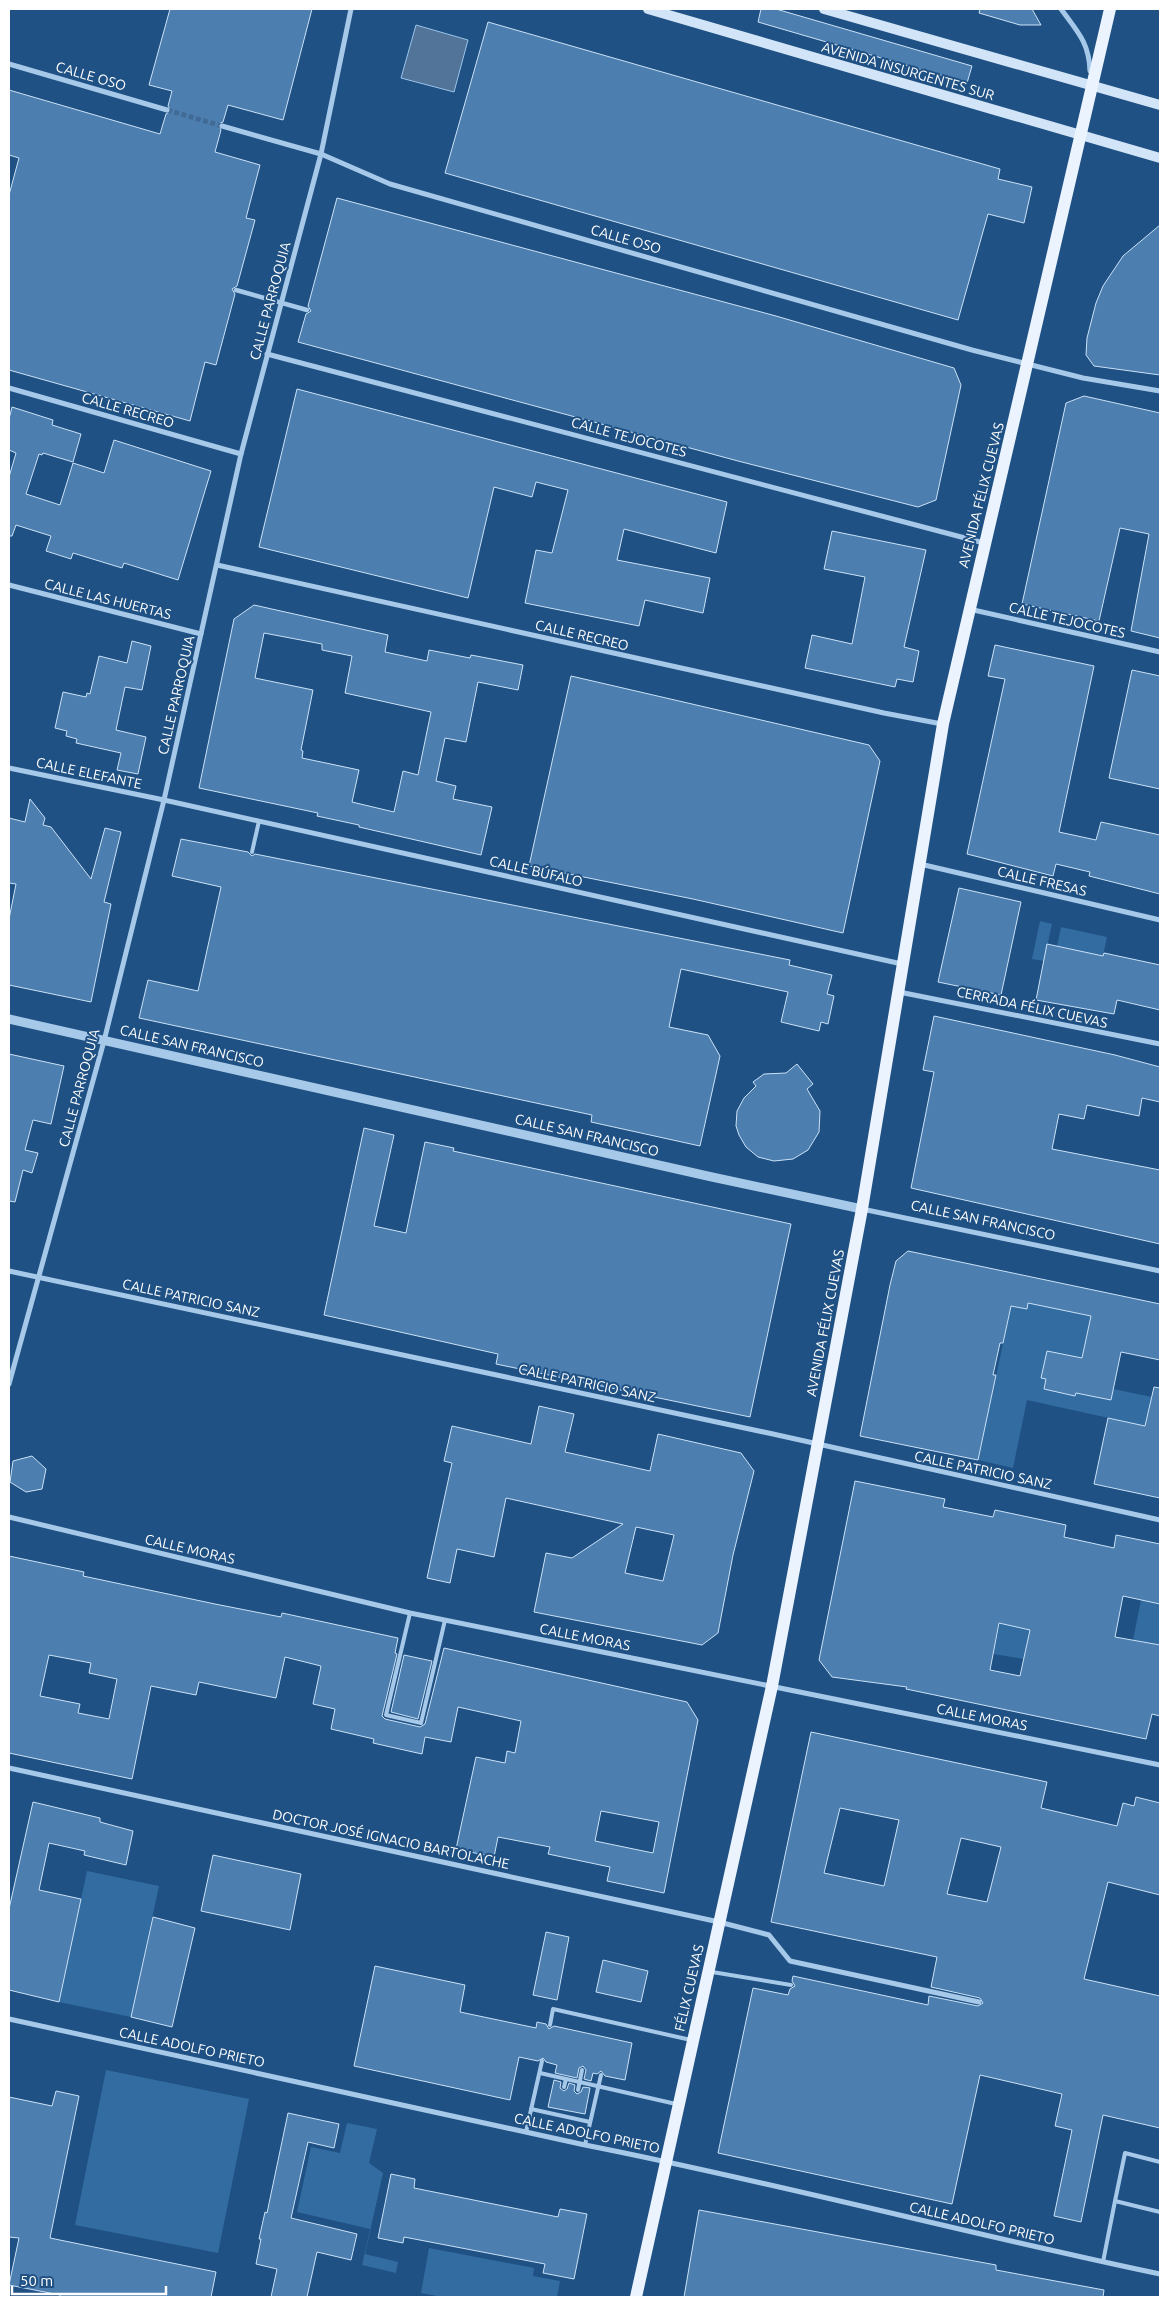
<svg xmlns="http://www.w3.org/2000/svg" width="1169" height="2306" viewBox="0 0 1169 2306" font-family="Ubuntu,sans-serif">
<rect width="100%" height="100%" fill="#1f5184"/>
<g fill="#336ca1">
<polygon points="1040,921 1052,924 1044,961 1032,959"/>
<polygon points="1061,927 1107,937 1103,956 1057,946"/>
<polygon points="1032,1288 1048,1307 1091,1316 1082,1358 1046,1379 1044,1389 1075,1396 1076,1393 1111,1400 1113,1389 1152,1397 1149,1410 1160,1413 1160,1439 1156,1438 1145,1426 1027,1400 1013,1468 978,1460 1011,1306 1027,1309"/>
<polygon points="1141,1600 1160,1604 1160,1645 1133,1640"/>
<polygon points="1000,1623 1030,1629 1024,1659 993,1654"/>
<polygon points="87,1871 159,1886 131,2017 59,2002"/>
<polygon points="106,2070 249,2099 218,2253 75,2225"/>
<polygon points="347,2123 377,2129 369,2163 383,2173 365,2254 398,2262 396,2273 362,2265 370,2229 297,2212 311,2147 340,2153"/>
<polygon points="429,2248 534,2268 533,2276 560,2281 557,2297 442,2297 421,2293"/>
</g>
<polygon fill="#517498" stroke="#9bc4eb" points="416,25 468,40 454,92 401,78"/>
<g fill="#4c7eaf" stroke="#cbe2f7" fill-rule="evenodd">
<polygon points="170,9 312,9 283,120 228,105 223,122 218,124 221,130 215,152 260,165 246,218 255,220 237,286 232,289 235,294 216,365 205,362 190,421 9,370 9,195 19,158 9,155 9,90 160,134 166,114 171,111 168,106 172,91 149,85"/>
<polygon points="761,9 776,9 972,66 967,83 758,22"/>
<polygon points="980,9 1032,9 1041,25 1020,25 979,13"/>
<polygon points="488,22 1000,169 998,179 1032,187 1024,223 988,214 958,320 445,173"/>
<polygon points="337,198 776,316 954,368 961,385 936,500 918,507 738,461 298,342 306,314 311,311 308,306"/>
<polygon points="1160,225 1160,375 1094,366 1086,355 1087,338 1096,303 1103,286 1123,256"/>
<polygon points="297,389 727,502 716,553 624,529 617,560 710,578 703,613 645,600 639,626 525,603 536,550 552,553 568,490 536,482 532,497 494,487 468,598 259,547"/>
<polygon points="1084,396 1160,413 1160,638 1131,631 1149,534 1120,528 1099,621 1022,604 1066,403"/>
<polygon points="12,407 53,420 52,425 81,434 73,462 43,453 42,455 39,454 26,494 60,505 73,463 104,473 114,440 211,471 178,580 124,563 122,568 73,553 71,559 46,551 51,536 16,525 12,536 9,536 9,477 16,453 9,450 9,419"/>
<polygon points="832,531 926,550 904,647 919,651 913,682 897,679 895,687 805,668 812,635 852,644 865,577 824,569"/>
<path d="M254 605 388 635 385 652 427 661 429 650 470 658 471 655 523 665 518 690 478 682 466 742 445 738 436 781 456 786 453 799 492 807 481 855 359 827V825L317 816 318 813 199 788 234 619ZM264 633 322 644V650L352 656 345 693 431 712 418 775 403 771 394 812 352 802 359 770 302 758 303 751 301 750 313 690 255 678Z"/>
<polygon points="132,641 151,646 142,690 125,687 116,730 146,737 138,774 117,770 121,753 76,743 77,739 66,736 67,731 55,728 63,692 86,697 87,693 90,694 99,656 127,663"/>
<polygon points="995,645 1094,666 1059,832 1096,840 1101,822 1160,835 1160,894 1089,876 1090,872 1056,864 1053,876 967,854 1005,679 988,676"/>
<polygon points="1132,670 1160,676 1160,789 1109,778"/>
<polygon points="571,676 869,745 880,761 843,933 693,899 529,866"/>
<polygon points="30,799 45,818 43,825 51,827 91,879 105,828 121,832 104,902 111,904 91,1002 9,985 9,919 16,884 9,883 9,818 25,822"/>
<polygon points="181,839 248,852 252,856 255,854 790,960 789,965 832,975 827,994 834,996 828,1024 821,1022 819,1031 781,1022 788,992 681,969 669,1027 708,1035 720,1056 700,1146 591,1122 592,1115 139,1018 148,980 198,991 221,887 172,876"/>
<polygon points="959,888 1021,902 1001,995 938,982"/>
<polygon points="1047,944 1103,956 1104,953 1160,965 1160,1010 1117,1000 1114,1014 1036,1000"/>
<polygon points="934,1016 1115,1055 1160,1067 1160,1102 1142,1098 1139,1116 1087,1105 1084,1119 1059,1114 1052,1149 1160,1170 1160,1244 911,1188 934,1072 923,1070"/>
<polygon points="9,1054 64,1066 51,1124 33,1120 25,1150 38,1153 32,1173 23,1170 15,1202 9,1201"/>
<polygon points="797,1064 813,1084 807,1089 820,1111 819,1132 808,1150 793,1159 774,1161 758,1157 746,1147 739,1135 736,1126 737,1111 744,1098 756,1086 753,1082 764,1074 786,1073"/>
<polygon points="364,1128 394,1135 374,1226 406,1233 425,1142 454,1148 453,1151 791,1224 750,1417 496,1364 498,1354 324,1315"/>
<polygon points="908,1251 1160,1304 1160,1360 1121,1352 1111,1400 1076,1393 1075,1396 1044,1389 1046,1379 1041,1378 1047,1351 1082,1358 1091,1316 1028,1303 1027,1309 1011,1306 1003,1343 1000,1343 993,1375 996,1375 978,1460 860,1436 890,1285 896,1261"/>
<polygon points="1154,1387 1160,1388 1160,1498 1094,1484 1108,1418 1145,1426"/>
<path d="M539 1406 574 1414 565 1452 650 1471 658 1434 741 1453 754 1471 733 1555 718 1633 702 1645 534 1612 546 1553 572 1558 623 1524 506 1498 494 1557 457 1549 450 1583 427 1578 452 1463 444 1461 452 1426 531 1444ZM636 1527 674 1535 663 1581 625 1573Z"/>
<polygon points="32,1456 46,1469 42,1489 26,1492 10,1482 13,1461"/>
<path d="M855 1481 945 1499 943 1507 993 1517 995 1510 1066 1525 1064 1537 1114 1548 1116 1535 1160 1544V1604L1123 1596 1115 1637 1160 1645V1716L1152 1714 1146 1739 906 1689 907 1687 832 1677 819 1660ZM999 1623 1030 1630 1020 1676 990 1670Z"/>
<path d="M9 1556 84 1572 83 1576 215 1604 281 1617 282 1613 398 1638 395 1653 397 1654 382 1716 385 1719 420 1727 425 1724 444 1648 687 1702 698 1720 664 1893 607 1881 610 1867 548 1854 550 1847 498 1837 494 1857 456 1849 476 1757 505 1763 507 1751 515 1753 521 1721 458 1707 451 1742 425 1737 422 1754 373 1743 374 1739 331 1729 335 1709 313 1704 321 1666 285 1657 276 1698 199 1682 196 1695 151 1686 132 1779 9 1753ZM49 1655 91 1663 89 1673 117 1679 109 1719 78 1713 80 1704 40 1696ZM601 1811 659 1822 653 1853 595 1841Z"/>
<polygon points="404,1655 432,1661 418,1719 391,1712"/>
<path d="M811 1732 1047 1782 1041 1808 1117 1826 1123 1803 1134 1806 1136 1797 1160 1803V1895L1108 1882 1084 1979 1160 1996V2128L1103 2115 1081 2222 1054 2216 1072 2130 1055 2126 1062 2094 980 2075 952 2204 718 2153 753 1988 788 1995 790 1989 795 1986 792 1981 793 1976 928 2005 929 1996 978 2006 983 2003 980 1998 931 1987 937 1957 771 1922ZM840 1808 899 1820 884 1886 824 1873ZM961 1838 1001 1847 987 1902 947 1894Z"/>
<polygon points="33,1802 100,1818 100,1822 133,1831 126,1865 84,1855 85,1851 49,1843 39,1890 81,1899 59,2002 9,1990 9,1909"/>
<polygon points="213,1855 301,1874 290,1930 201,1911"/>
<polygon points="153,1917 195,1928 172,2027 131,2017"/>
<polygon points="546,1932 569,1937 557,2000 533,1995"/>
<polygon points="603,1960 648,1971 641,2002 596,1992"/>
<polygon points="375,1966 465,1985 460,2012 536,2028 537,2022 546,2024 549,2029 554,2026 632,2043 625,2080 605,2076 601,2071 597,2074 593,2073 591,2081 584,2079 586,2070 583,2066 579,2068 577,2078 555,2073 557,2065 546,2062 543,2058 538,2061 519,2057 510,2100 354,2066"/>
<polygon points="554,2080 561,2082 560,2088 564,2091 567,2089 569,2083 575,2085 574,2091 577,2094 581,2092 583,2087 590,2088 585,2114 548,2107"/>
<polygon points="56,2091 79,2096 50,2238 216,2272 211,2297 60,2297 60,2295 9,2285 19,2238 9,2237 9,2097 52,2106"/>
<polygon points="288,2113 339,2124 334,2148 308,2142 291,2218 357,2234 351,2260 317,2252 307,2297 271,2297 277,2269 256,2264 261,2239 259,2239 265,2212 267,2213"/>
<polygon points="391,2174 415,2179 414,2188 558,2217 560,2209 587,2214 574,2279 543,2273 545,2264 404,2237 403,2243 378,2238"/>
<polygon points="699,2210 996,2265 996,2270 1104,2290 1103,2297 684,2297"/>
</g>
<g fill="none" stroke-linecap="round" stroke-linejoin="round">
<polyline stroke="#416b96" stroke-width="5" stroke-dasharray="5 2.5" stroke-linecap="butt" points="167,110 222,126"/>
<g stroke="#a7c9e9" stroke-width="4">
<polyline points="252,852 259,821"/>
<polyline points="410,1613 386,1715 421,1723 445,1620"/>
<polyline points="712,1972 791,1985"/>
<polyline points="550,2025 553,2009 691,2040"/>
<polyline points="540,2073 676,2104"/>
<polyline points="564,2087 566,2079"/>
<polyline points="578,2090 582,2070"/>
<polyline points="531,2109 590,2122"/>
<polyline points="526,2132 542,2061"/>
<polyline points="585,2145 601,2075"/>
<polyline points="1115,2201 1125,2153 1160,2162"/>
<polyline points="1103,2262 1115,2201 1160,2212"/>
</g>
<polyline stroke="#a7c9e9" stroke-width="4.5" points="236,290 307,310"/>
<g stroke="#a7c9e9" stroke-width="5">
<path d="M1061 9C1077 31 1089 42 1090 71"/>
<polyline points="9,64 167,110"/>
<polyline points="222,126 321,154 390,184 972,350 1083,378 1160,391"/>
<polyline points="267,354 984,543"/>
<polyline points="9,388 241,454"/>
<polyline points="217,565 884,713 942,724"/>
<polyline points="9,585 201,634"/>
<polyline points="969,609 1160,652"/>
<polyline points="9,768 164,800 902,964"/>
<polyline points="920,864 1160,920"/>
<polyline points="899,992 1160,1044"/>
<polyline points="862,1209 1160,1271"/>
<polyline points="9,1271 773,1434 1160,1520"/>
<polyline points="9,1384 104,1041 164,800 241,454 321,154 351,9"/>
<polyline points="9,1517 410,1613 1160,1765"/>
<polyline points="9,1768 719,1922 769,1935 790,1961 979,2002"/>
<path d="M9 2019 585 2145C778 2183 968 2234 1160 2274"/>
</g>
<polyline stroke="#a7c9e9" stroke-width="9" points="9,1019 712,1177 862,1209"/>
<g stroke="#d2e4f7" stroke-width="10">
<polyline points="648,9 1160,158"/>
<polyline points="824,9 1160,105"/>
</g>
<polyline stroke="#ebf3fe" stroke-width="12" points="636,2297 772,1686 862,1209 943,724 1110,9"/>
</g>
<g text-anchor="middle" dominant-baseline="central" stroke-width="4" stroke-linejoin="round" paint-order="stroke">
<g font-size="14" fill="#fff" stroke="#1f5184">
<text transform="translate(908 71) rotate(16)">AVENIDA INSURGENTES SUR</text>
<text transform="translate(91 76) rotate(16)">CALLE OSO</text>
<text transform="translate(626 239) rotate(16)">CALLE OSO</text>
<text transform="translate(270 301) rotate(-75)">CALLE PARROQUIA</text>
<text transform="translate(128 410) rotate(16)">CALLE RECREO</text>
<text transform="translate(629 437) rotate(15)">CALLE TEJOCOTES</text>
<text transform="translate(981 495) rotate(-76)">AVENIDA FÉLIX CUEVAS</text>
<text transform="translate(108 599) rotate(14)">CALLE LAS HUERTAS</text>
<text transform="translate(1067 620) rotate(13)">CALLE TEJOCOTES</text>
<text transform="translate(582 635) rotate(13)">CALLE RECREO</text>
<text transform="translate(176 695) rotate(-77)">CALLE PARROQUIA</text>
<text transform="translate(89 773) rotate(12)">CALLE ELEFANTE</text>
<text transform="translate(536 871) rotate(13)">CALLE BÚFALO</text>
<text transform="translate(1042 881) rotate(13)">CALLE FRESAS</text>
<text transform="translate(1032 1007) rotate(12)">CERRADA FÉLIX CUEVAS</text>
<text transform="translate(192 1046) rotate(13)">CALLE SAN FRANCISCO</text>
<text transform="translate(79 1088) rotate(-75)">CALLE PARROQUIA</text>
<text transform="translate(587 1135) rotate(13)">CALLE SAN FRANCISCO</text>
<text transform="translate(983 1220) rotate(12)">CALLE SAN FRANCISCO</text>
<text transform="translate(191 1298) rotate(12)">CALLE PATRICIO SANZ</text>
<text transform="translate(825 1323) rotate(-79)">AVENIDA FÉLIX CUEVAS</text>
<text transform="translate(587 1383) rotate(12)">CALLE PATRICIO SANZ</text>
<text transform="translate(983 1470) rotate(12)">CALLE PATRICIO SANZ</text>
<text transform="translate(190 1549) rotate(13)">CALLE MORAS</text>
<text transform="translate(585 1637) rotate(11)">CALLE MORAS</text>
<text transform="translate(982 1717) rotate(11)">CALLE MORAS</text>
<text transform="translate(391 1839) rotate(12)">DOCTOR JOSÉ IGNACIO BARTOLACHE</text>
<text transform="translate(689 1988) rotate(-77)">FÉLIX CUEVAS</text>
<text transform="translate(192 2047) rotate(12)">CALLE ADOLFO PRIETO</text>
<text transform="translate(587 2133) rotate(12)">CALLE ADOLFO PRIETO</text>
<text transform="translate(982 2223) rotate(13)">CALLE ADOLFO PRIETO</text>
</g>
</g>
<rect width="1169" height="2306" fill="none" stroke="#ffffff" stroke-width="20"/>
<path d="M12 2286v8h154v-8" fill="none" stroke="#ffffff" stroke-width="2.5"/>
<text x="20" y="2286" font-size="15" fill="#ffffff" stroke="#1f5184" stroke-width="4" paint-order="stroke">50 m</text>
</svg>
